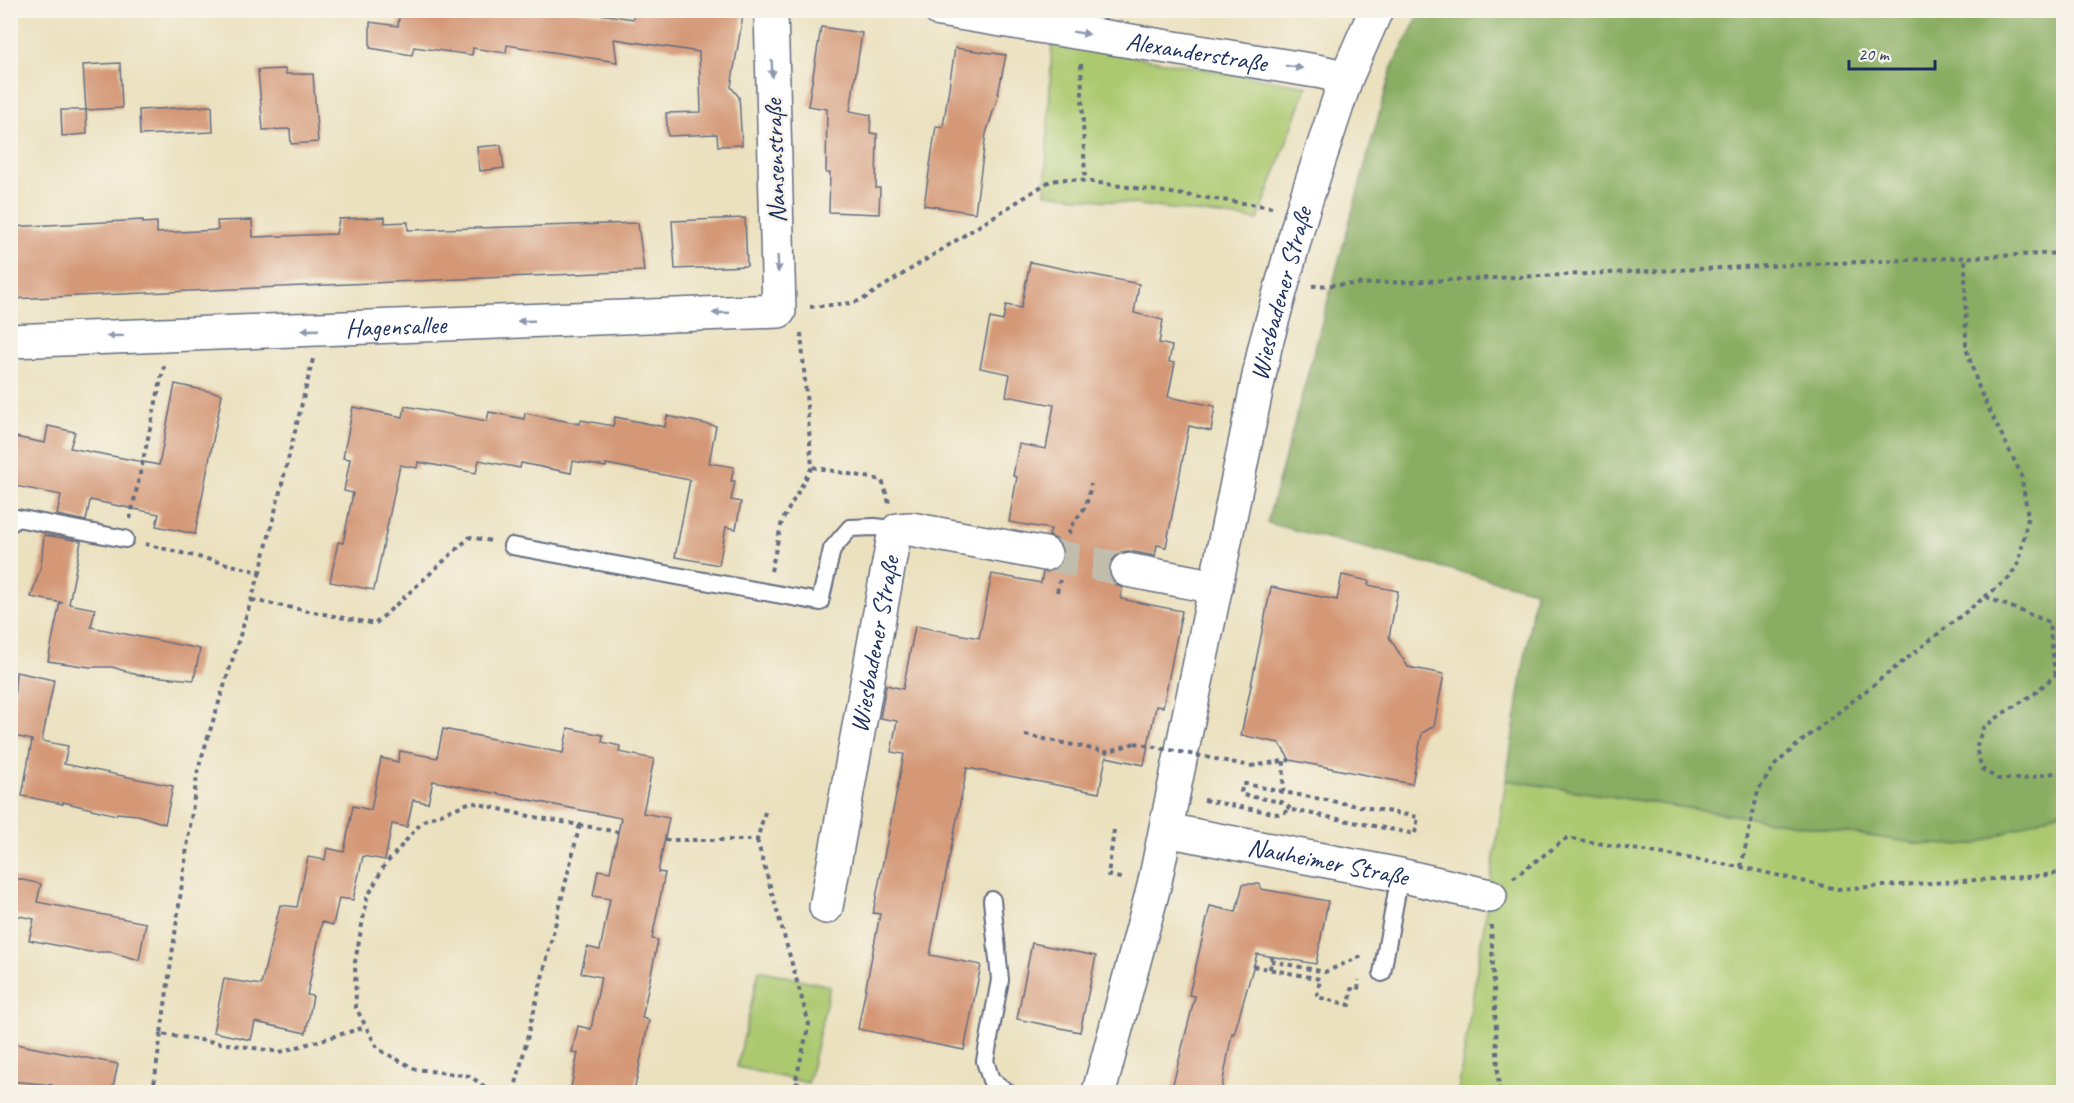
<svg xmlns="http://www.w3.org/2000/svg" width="2074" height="1103" viewBox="0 0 2074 1103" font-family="Caveat,sans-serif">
<rect width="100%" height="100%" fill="#f7f3e8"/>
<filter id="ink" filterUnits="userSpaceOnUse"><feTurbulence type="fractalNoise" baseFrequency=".0167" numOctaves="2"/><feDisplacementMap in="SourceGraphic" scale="12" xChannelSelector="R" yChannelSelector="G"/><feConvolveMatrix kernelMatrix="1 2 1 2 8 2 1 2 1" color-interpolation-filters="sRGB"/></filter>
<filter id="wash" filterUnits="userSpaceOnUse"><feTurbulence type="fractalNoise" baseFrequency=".008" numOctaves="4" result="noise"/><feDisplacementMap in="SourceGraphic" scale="24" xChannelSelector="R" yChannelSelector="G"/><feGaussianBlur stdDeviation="1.35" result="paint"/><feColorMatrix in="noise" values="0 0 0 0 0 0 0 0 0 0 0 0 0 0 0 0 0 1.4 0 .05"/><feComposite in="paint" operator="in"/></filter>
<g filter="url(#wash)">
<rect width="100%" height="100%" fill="#ebe1bf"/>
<g fill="#acc970" stroke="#647c67" stroke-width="1.5">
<polygon points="1052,43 1307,86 1258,220 1045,193"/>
<polygon points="1506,780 1921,844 1974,845 2063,810 2063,1092 1458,1092"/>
<polygon points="759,970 830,986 808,1083 737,1067"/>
</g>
<polygon fill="#89ad62" stroke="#526e60" stroke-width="1.5" points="1421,11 2063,11 2063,810 1974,845 1921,844 1506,780 1535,591 1267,523 1392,67"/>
<g id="blocks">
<g fill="#d49877">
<polygon points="400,10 573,10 633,19 634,10 714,10 743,15 731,87 739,97 742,145 718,146 717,134 668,136 666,113 701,112 699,52 614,39 617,62 507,45 506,53 473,48 472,55 414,47 412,55 370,48 370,22 398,26"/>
<polygon points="821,27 862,33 850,111 871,115 870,133 877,134 876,188 880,188 879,214 829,212 830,173 826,173 827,109 808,106"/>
<polygon points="955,48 1006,55 997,99 986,134 975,213 924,205 936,126 943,127"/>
<polygon points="120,63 122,108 86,110 83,65"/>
<polygon points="285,69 286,74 313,74 318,142 291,144 290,129 263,130 258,70"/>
<polygon points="212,106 213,132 140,135 139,110"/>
<polygon points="61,110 86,110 87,134 62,136"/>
<polygon points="501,145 504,168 480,171 477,147"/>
<polygon points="385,217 385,223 408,222 408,230 638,223 644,271 10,299 10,227 143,220 143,223 157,222 157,233 218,230 217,221 252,220 253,237 336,234 339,219"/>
<polygon points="745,218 747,266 675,269 672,221"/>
<polygon points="1030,262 1139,284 1134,313 1163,320 1159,343 1172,346 1169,362 1175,363 1168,397 1215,406 1211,431 1189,426 1166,547 1157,545 1155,556 1129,551 1121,552 1113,557 1109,566 1110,577 1114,584 1122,588 1121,599 1182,611 1163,707 1156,706 1144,765 1106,757 1099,793 967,768 930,955 981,965 964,1050 858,1029 880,914 873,913 904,754 891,752 897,721 880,718 886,685 903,689 915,626 979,638 992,574 1041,583 1043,572 1052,571 1059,567 1063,558 1062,547 1058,540 1049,536 1051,529 1009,522 1017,477 1013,476 1019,444 1046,449 1054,405 1006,396 1010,374 980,368 990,318 1003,321 1006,305 1021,308"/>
<polygon points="175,384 222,394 195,534 156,526 159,514 90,500 86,521 57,515 61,495 10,485 10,436 45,443 48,426 75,432 70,448 159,465"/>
<polygon points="405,406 487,421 489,412 524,419 525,413 580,424 581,420 613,426 615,417 665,427 667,416 716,426 709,463 734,467 731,481 735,481 731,500 741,502 736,529 726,527 719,565 675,557 690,480 606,464 606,467 573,461 571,473 521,463 520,468 479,460 476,473 418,462 417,468 400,465 374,590 330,582 338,542 343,543 353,493 344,491 350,459 343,458 353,407 403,417"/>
<polygon points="44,535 81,541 69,604 95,609 91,627 200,649 194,680 138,675 112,667 90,667 48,661 60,602 63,603 31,597 41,566"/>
<polygon points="1342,575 1369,581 1368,585 1398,591 1389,637 1408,667 1444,674 1434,726 1422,733 1412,784 1290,760 1279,743 1241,735 1271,587 1337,600"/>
<polygon points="16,672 54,680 42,741 68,746 64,764 173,786 165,824 138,815 117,813 116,815 63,802 63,804 22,796 32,740 10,735 10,715 14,704"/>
<polygon points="568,728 603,735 602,742 620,746 619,752 654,759 643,813 669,818 658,872 665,873 652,939 658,940 642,1018 649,1020 634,1092 570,1092 578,1053 572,1052 578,1026 591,1029 601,977 581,973 587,947 600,950 610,899 593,896 598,870 610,872 621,818 433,781 428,803 413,800 407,827 392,824 385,860 363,856 353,900 339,898 333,925 322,922 307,995 313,996 306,1033 255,1022 251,1040 213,1032 224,979 261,985 280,905 297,907 308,857 325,860 327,848 344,852 353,806 371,810 381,758 398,762 400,751 437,758 443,729 563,753"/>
<polygon points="10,877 41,884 37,902 146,923 139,960 111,952 90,952 29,940 34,919 10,914"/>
<polygon points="1243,884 1259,884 1261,889 1328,901 1316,964 1257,954 1234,1034 1232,1033 1221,1092 1171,1092 1195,996 1189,995 1210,906 1236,912"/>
<polygon points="1032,943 1096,956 1080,1032 1017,1019"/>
<polygon points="10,1043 118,1064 112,1092 50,1092 52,1085 10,1081"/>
</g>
</g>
</g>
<g filter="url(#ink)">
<use href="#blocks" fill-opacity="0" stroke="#646d80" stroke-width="1.5"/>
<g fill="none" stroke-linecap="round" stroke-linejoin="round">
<polyline stroke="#c1bdac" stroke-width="33" stroke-dasharray="33 16" stroke-linecap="butt" points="1045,554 1127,570"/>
<g stroke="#646d80" stroke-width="20">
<g id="lane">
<polyline points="10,524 17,518 125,539"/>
<polyline points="512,546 820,602 832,549 850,528 875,527 898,530"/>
<polyline points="992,900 1000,980 985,1061 991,1080 1007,1092"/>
<polyline points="1382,973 1400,875"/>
</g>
</g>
<g stroke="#646d80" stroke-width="36">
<g id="street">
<path id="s1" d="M940 10 1322 72 1346 78"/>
<path id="s2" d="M10 341 779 311 771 10"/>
<polyline points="1127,570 1216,587"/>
<path id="s3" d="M1166 830 1400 875 1490 896"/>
<path id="s4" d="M826 907 893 541 898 530 911 529 1045 554"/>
<path id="s5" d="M1099 1092 1154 886 1265 347 1302 212 1346 78 1376 10"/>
</g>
</g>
<g stroke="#646d80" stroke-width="4" stroke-dasharray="4.5 4.5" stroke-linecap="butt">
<polyline points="1081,64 1085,181"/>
<polyline points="1312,286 2064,253"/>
<polyline points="810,307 852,303 862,300 1050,181 1066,179 1085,181 1272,207"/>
<polyline points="801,333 812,467 882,480 889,503"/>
<polyline points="130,519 164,366"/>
<polyline points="1069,534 1070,528 1086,506 1091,484"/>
<polyline points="145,544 260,572 313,359"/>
<polyline points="771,571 782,521 812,467"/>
<polyline points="260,572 198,769 161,1034 280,1052 366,1027"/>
<polyline points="1057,592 1060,580"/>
<polyline points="1986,597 2049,622 2055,673"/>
<polyline points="252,600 375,624 470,537 491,541"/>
<polyline points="2064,667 2034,694 2005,712 1983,728 1976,748 1982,769 1998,779 2023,779 2064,771"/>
<polyline points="1025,735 1107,752 1135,743"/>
<polyline points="1251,766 1290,760"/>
<polyline points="1283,792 1246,784 1243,784 1241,792 1242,795 1282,802 1292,810"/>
<polyline points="1204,800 1278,814 1292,810 1415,834 1418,817 1283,792 1284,761"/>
<polyline points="1114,830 1108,875 1124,879"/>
<polyline points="665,840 757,840 765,812"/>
<polyline points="757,840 809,1024 793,1092"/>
<polyline points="1741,867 1758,791 1775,765 1797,745 2009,578 2019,562 2028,516 2021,474 1980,391 1966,348 1965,258"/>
<polyline points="1513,878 1567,838 1741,867 1837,889 2040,876 2064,872"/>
<polyline points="1491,925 1499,1092"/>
<polyline points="1271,961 1325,972 1362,956"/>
<polyline points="1253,966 1320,979 1317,997 1350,1005 1351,989 1358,990 1359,980"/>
<polyline points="1270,969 1272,956"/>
<polyline points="795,1083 841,1090 888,1089 906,1092"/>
<polyline points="153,1092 161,1034"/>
<polyline points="492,1092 470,1076 415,1069 378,1049 356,1008 355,962 367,898 384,866 423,821 471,802 524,815 618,832"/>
<polyline points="514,1092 580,824"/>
</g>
<use href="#lane" stroke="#fff" stroke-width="16"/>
<use href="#street" stroke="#fff" stroke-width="33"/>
<polyline stroke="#646d80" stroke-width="4" stroke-dasharray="4.5 4.5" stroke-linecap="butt" points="1135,743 1251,766"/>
</g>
<defs><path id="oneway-solid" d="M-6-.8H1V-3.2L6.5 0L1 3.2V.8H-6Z" transform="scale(1.5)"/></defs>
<g fill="#8d97ae">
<use href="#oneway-solid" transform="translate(1081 33) rotate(9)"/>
<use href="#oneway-solid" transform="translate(1294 67) rotate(9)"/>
<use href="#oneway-solid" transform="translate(772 69) rotate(88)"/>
<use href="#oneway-solid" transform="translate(778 264) rotate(88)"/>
<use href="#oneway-solid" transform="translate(721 313) rotate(178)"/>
<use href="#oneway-solid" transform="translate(526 321) rotate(178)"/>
<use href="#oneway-solid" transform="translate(310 330) rotate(178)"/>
<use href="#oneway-solid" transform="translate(115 336) rotate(178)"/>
</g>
</g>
<g text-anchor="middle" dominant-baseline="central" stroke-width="4.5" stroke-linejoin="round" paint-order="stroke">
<g font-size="26" fill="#1b2f5e" stroke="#f7f3e8">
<text stroke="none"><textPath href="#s1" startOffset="260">Alexanderstraße</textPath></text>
<text transform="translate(775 161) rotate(-92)">Nansenstraße</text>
<text stroke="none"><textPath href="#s5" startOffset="819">Wiesbadener Straße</textPath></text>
<text stroke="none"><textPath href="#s2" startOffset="386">Hagensallee</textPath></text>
<text stroke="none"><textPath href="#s4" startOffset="267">Wiesbadener Straße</textPath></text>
<text stroke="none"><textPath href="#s3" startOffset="165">Nauheimer Straße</textPath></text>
</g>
</g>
<rect width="2074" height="1103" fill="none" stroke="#f7f3e8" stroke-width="36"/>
<path d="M1849 60v9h86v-9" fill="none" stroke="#1b2f5e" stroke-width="3"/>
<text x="1858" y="60" font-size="18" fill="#1b2f5e" stroke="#f7f3e8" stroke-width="4.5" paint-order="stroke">20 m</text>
</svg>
